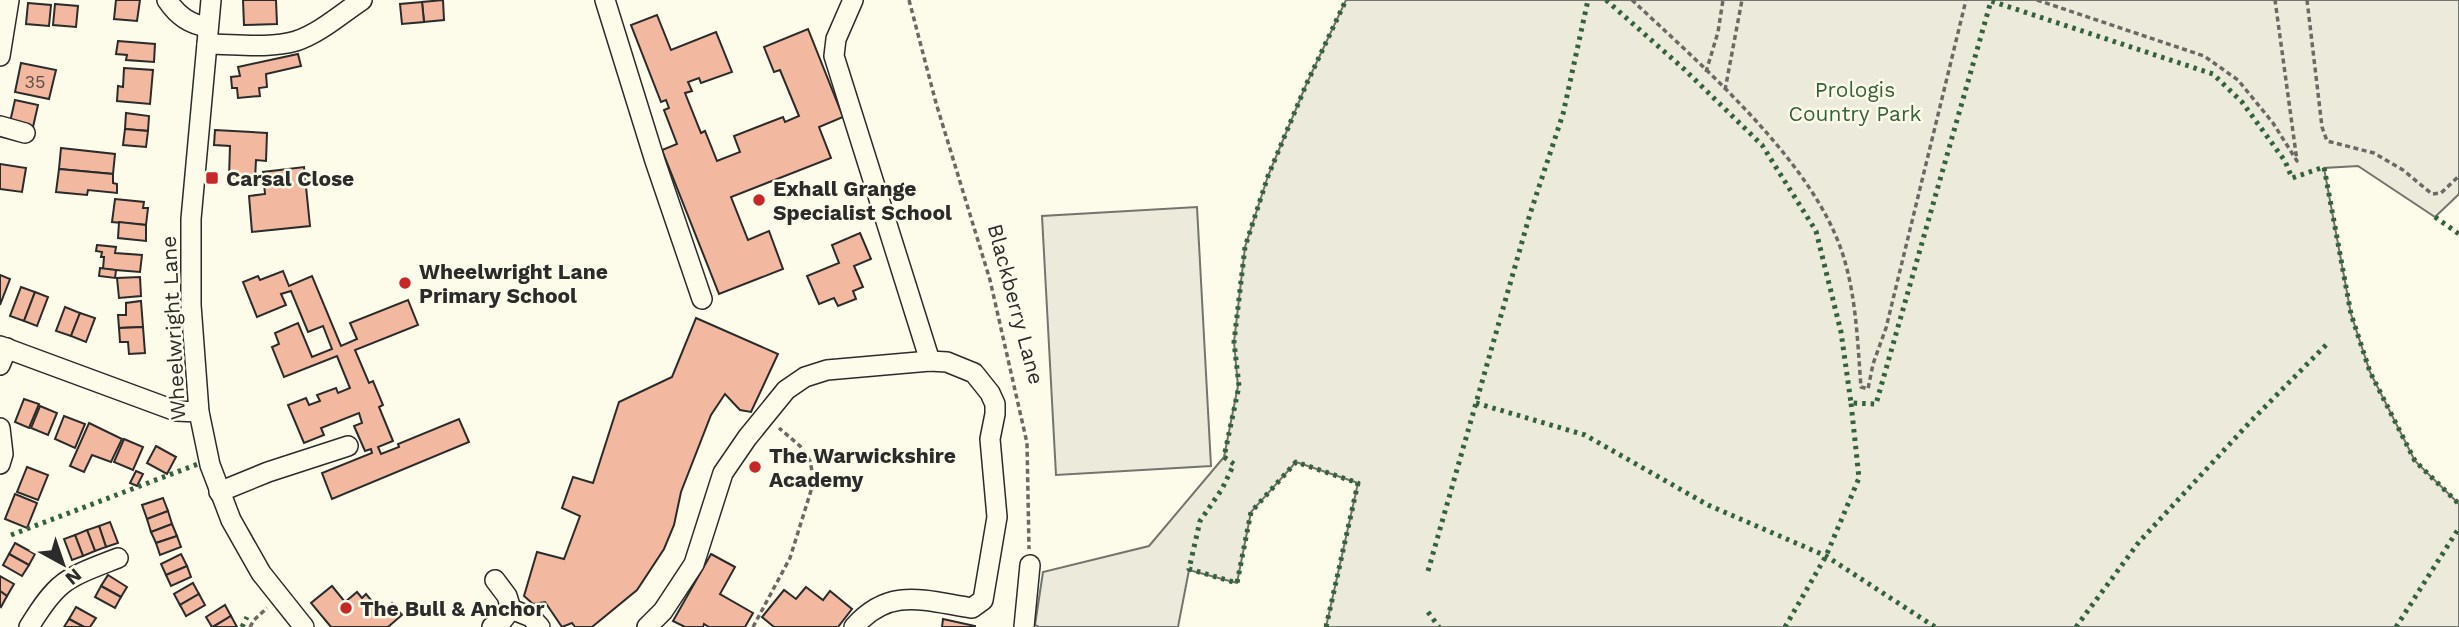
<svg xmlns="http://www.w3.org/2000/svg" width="2459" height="627" viewBox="0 0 2459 627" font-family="'Work Sans',sans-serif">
<rect width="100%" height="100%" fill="#fdfbea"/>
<g fill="#ecebdb" stroke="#74746e" stroke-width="2">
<polygon points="1346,0 2459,0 2459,194 2435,217 2358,166 2324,168 2351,314 2370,372 2415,461 2459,504 2459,627 1326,627 1358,483 1296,462 1251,512 1237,583 1189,570 1178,627 1039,627 1035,625 1043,572 1149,546 1224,457 1238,386 1234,342 1245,247 1268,176 1306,85"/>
<polygon points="1197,207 1211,466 1056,475 1042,216"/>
</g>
<g fill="#f2b8a0" stroke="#2b2b2b" stroke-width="2">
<polygon points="116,0 140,0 137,21 114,19"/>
<polygon points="243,0 276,0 277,24 244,25"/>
<polygon points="443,0 444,20 424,22 422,2"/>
<polygon points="422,2 424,22 402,24 400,4"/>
<polygon points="28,3 51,5 49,26 26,24"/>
<polygon points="55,4 78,6 76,27 53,25"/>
<polygon points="657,15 671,50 716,32 732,72 701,83 699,78 688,82 692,91 685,93 701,133 705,131 717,161 740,152 734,136 783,117 785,122 799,116 780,70 774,72 764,47 808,29 843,117 819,127 831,158 731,197 748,240 769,231 783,269 719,294 662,150 677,144 664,110 669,108 666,100 661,102 631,25"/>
<polygon points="118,41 155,44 154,62 126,60 127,55 116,54"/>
<polygon points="298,54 301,66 266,74 267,87 259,88 260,96 238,98 237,88 232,88 231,77 240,76 238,67"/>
<polygon points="21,63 56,70 49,99 15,92"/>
<polygon points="124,68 153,70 150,104 117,101 118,86 123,87"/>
<polygon points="15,100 38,105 33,127 10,122"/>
<polygon points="126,113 149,116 148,131 125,129"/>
<polygon points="125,129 148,131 146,147 123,145"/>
<polygon points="215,130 267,133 266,161 256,160 255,179 229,177 230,146 214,145"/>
<polygon points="61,148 115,154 113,174 59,169"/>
<polygon points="0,164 26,168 22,192 0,189"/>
<polygon points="304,167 310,226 252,232 249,196 265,194 263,172"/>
<polygon points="59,169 113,174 113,183 117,184 117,193 88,190 87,195 56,192"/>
<polygon points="115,199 144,202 143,208 148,208 146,225 112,222"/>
<polygon points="119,222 146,225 146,241 118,238"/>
<polygon points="860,233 871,259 854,266 863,287 853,291 856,299 838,306 834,298 819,304 807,276 839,263 832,245"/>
<polygon points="97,245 116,247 115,253 142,255 140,272 103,269 104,257 101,257 102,252 96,251"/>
<polygon points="100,268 116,270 115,278 99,276"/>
<polygon points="283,271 289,286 312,276 341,346 357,339 350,323 408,300 418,325 355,350 369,383 373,381 383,405 379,407 393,441 378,447 381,454 399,447 398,444 459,419 469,442 332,499 322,473 372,453 371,449 365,451 354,426 362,423 359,413 321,428 324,435 304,443 288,405 306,398 309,405 320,401 317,395 336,388 338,393 350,388 337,356 284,377 272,347 279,344 275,333 298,323 312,357 332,349 323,326 308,332 291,291 281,294 286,305 257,317 243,282 258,276 260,280"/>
<polygon points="0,275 10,279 0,305"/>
<polygon points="140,277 141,296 119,298 117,278"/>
<polygon points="21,287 35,292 24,321 10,316"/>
<polygon points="35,292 48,297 37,326 24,321"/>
<polygon points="141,301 143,327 119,328 118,315 126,315 126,303"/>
<polygon points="65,307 80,313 71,336 56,331"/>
<polygon points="80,313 95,318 86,342 71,336"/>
<polygon points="696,318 778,354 751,412 740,410 725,394 711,415 681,492 674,525 664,549 637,590 592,627 575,627 572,623 562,627 545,602 533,604 524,596 537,552 564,559 580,516 562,508 573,477 593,483 619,402 672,377"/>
<polygon points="143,327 145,353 129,354 128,342 120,342 119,328"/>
<polygon points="24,399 39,404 29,428 15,422"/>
<polygon points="40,406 57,413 48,435 31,428"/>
<polygon points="64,416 85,424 75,448 55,439"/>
<polygon points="89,423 122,439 111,462 92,455 84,472 70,466"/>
<polygon points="124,439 143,447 133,470 114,462"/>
<polygon points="156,446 176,457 167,474 147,463"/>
<polygon points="27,467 48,475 38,500 17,492"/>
<polygon points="136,471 143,474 137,486 130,483"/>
<polygon points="15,494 37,503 27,528 5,519"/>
<polygon points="163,498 168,511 147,519 142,505"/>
<polygon points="168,511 172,524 151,532 147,519"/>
<polygon points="110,522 118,543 106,547 99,526"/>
<polygon points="172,524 177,536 156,543 151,532"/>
<polygon points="99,526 106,547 95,551 87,530"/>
<polygon points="87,530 95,551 83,556 75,535"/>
<polygon points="75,535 83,556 72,560 64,539"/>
<polygon points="177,536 181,547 160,555 156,543"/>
<polygon points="15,543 35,554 29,565 9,554"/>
<polygon points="9,554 29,565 22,576 3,565"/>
<polygon points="181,554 187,566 166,575 161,564"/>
<polygon points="711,554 735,567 720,594 753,613 745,627 709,627 704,624 703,627 685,627 673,621"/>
<polygon points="187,566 191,577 171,586 166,575"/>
<polygon points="108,575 127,587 121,597 101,586"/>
<polygon points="0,576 14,584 7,596 0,591"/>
<polygon points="193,583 199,594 180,605 174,594"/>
<polygon points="101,586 121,597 115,608 95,597"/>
<polygon points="332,586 345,602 357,592 362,598 366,594 381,612 392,603 402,615 388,627 331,627 311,603"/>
<polygon points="806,587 823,600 830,591 852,609 838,627 774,627 762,617 784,590 796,599"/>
<polygon points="0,591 7,596 1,607 0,606"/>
<polygon points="199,594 205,605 186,616 180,605"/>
<polygon points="225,605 231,616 212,627 206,617"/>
<polygon points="76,607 96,618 90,627 84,627 69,619"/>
<polygon points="231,616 237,627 213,627"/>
<polygon points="69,619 84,627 64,627"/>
<polygon points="943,619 975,626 975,627 942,627"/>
</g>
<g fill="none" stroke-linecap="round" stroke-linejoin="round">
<g stroke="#2b2b2b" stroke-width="22">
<g id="minor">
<path d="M167 0C178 16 189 24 208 27"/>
<polyline points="211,0 191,219 191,305 199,412 210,465 231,520 261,573 304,627"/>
<polyline points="605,0 655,161 702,299"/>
<polyline points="853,0 836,39 834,56 930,361"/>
<path d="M207 44C235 44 269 49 296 41 320 33 341 14 362 0"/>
<polyline points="0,56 9,0"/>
<polyline points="0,126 25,133"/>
<polyline points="0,346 176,411 199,412"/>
<polyline points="0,365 7,348"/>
<polyline points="0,428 3,454 0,464"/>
<polyline points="219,492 268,472 348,446"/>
<polyline points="495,580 507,596 511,609"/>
<polyline points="511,609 531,617 540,627"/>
<path d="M29 627C58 579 67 578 118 558"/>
<polyline points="492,627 502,621 511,609"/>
<path d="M647 627 663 611 694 564 723 473 747 438 786 390 805 377 827 370 930 361 947 362 974 373 990 393 995 404V414L990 439 997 517 983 600 972 608C925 601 890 586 854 627"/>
<polyline points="1024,627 1030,565"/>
</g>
</g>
<g stroke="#6a6964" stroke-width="3.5" stroke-dasharray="5 3.5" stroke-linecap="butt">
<polyline points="909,0 936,103 990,280 1027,443 1029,549"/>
<path d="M1632 0C1699 63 1798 149 1835 234 1856 281 1857 336 1861 387L1868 389 1873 364 1886 328 1966 0"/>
<polyline points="2037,0 2204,56 2238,80 2273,123 2297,161 2275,0"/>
<polyline points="2307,0 2322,127 2327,141 2374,153 2403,170 2432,194 2441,193 2459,176"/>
<polyline points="1706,72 1718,32 1723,0"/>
<polyline points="1725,90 1742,0"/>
<polyline points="250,627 254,620 267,608"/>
<polyline points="753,627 790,558 814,481 810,461 800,446 779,428"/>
</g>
<use href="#minor" stroke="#fdfbea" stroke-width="19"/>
<g stroke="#34623c" stroke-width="5" stroke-dasharray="3.5 5" stroke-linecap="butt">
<polyline points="1606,0 1684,69 1762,145 1816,231 1841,332 1851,403 1876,404 1991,1 2213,74 2242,102 2285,161 2292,178 2324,167 2351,314 2370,372 2415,461 2459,504"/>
<polyline points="2435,217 2459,234"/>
<polyline points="1476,403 1585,435 1708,505 1826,556 1935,627"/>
<polyline points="11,535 198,464"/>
<polyline points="1428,571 1530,214 1563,114 1588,0"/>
<polyline points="1428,612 1439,627"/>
<polyline points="242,627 247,617"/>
<polyline points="1326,627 1358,483 1296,462 1251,512 1237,583 1189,569 1200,521 1222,489 1234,464 1224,457 1239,386 1234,342 1245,247 1268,176 1306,85 1346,0"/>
<polyline points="1785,627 1826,556 1859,478 1851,403"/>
<polyline points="2076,627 2139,542 2250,422 2327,344"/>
<polyline points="2396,627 2459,528"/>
</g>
</g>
<g fill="#c62828" stroke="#fdfbea" stroke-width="2.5">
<rect x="205" y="171" width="14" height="14" rx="3.5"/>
<circle cx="759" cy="200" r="7"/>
<circle cx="405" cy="283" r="7"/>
<circle cx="755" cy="467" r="7"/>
<circle cx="346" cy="608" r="7"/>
</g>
<g text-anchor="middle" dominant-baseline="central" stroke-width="5" stroke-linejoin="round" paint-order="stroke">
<g font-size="18" fill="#5d4e48">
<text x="35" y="81">35</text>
</g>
<g font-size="21" fill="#34623c" stroke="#fdfbea">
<text x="1855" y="89">Prologis<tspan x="1855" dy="24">Country Park</tspan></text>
</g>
<g font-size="21" font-weight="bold" fill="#2b2b2b" stroke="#fdfbea" text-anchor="start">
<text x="226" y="178">Carsal Close</text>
<text x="773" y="188">Exhall Grange<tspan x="773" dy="24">Specialist School</tspan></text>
<text x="419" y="271">Wheelwright Lane<tspan x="419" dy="24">Primary School</tspan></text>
<text x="769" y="455">The Warwickshire<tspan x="769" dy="24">Academy</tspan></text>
<text x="360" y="608">The Bull &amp; Anchor</text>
</g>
<g font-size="21" fill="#2b2b2b" stroke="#fdfbea">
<text transform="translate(1016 304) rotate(75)">Blackberry Lane</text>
<text transform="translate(173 328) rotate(-93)">Wheelwright Lane</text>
</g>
</g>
<g transform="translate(63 564) rotate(140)" stroke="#fdfbea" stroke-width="5" paint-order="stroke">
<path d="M0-5L12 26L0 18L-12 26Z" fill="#2b2b2b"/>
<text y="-10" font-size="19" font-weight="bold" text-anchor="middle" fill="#2b2b2b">N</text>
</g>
</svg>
